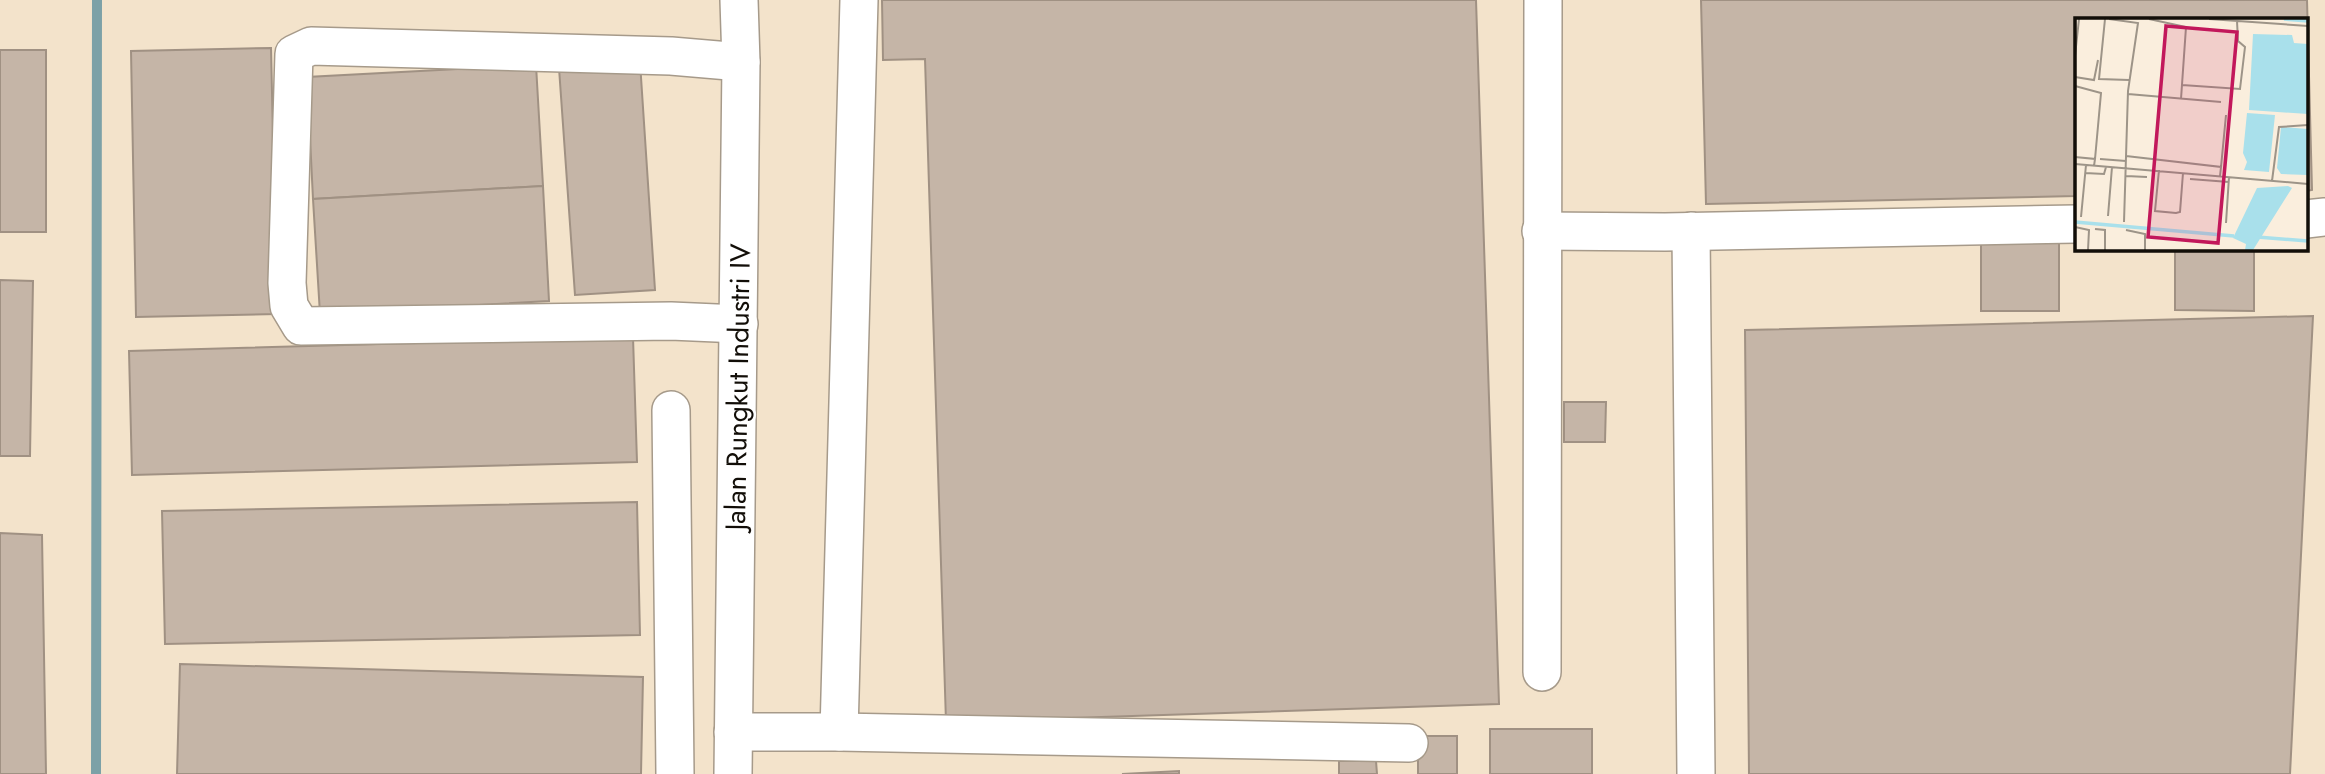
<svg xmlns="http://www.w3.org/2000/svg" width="2325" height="774" viewBox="0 0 2325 774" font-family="Jost,sans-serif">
<rect width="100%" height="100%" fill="#faeedd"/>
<path fill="#f3e3cb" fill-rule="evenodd" d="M0 0H2325V774H0ZM2076 19H2306V248H2076Z"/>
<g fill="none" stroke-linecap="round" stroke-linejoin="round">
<polyline stroke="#7ca1a7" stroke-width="10" points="96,774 97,0"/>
</g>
<g fill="#c5b5a7" stroke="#a09183" stroke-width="2">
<polygon points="882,0 1476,0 1499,704 946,722 925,59 883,60"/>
<polygon points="1701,0 2307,0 2312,190 2306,191 2306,19 2076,19 2076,196 1706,204"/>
<polygon points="271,48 277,314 136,317 131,51"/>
<rect x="0" y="50" width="46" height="182"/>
<polygon points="640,62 655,290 575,295 559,68"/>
<polygon points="536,65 543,186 313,199 307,77"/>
<polygon points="543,186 549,301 320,314 313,199"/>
<rect x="1981" y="240" width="78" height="71"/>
<polygon points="2175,248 2254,248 2254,311 2175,310"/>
<polygon points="0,280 33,281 30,456 0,456"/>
<polygon points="2313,316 2290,774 1749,774 1745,330"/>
<polygon points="633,337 637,462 132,475 129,351"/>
<polygon points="1564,402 1606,402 1605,442 1564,442"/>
<polygon points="637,502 640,635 165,644 162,511"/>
<polygon points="0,533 42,535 46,774 0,774"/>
<polygon points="180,664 643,677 641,774 177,774"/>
<rect x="1490" y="729" width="102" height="45"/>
<rect x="1418" y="736" width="39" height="38"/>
<polygon points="1339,761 1376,761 1377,774 1339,774"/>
<polygon points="1179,771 1179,774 1122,774"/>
</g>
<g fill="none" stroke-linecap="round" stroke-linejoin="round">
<g stroke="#a69a8a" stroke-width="40">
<g id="minor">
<polyline points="2306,219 2325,217"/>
<polyline points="1541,231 1665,232 2076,224"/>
<polyline points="1691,231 1696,774"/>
<polyline points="739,324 671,321 301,326 289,306 287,283 294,54 311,46 671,56 741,62"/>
<polyline points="671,410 675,774"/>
<polyline points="1542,672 1543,0"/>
<polyline points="733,732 839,732 859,0"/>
<polyline points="839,732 1409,743"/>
<polyline points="733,774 741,62 739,0"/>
</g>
</g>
<use href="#minor" stroke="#fff" stroke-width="37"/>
</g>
<g text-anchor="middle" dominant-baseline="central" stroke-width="5" stroke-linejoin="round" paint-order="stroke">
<g font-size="28" fill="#120e08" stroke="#fff">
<text transform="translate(738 387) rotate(-89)">Jalan Rungkut Industri IV</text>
</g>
</g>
<g transform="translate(2075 18)">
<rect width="233" height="233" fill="#faeedd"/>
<path d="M178 16 217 17 219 25 233 26V96L174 92ZM172 95 200 97 194 154 169 152 172 144 168 135ZM206 109 233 111V157L206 156 202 150ZM213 168 217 170 178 232H170L171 226 158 220 182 170Z" fill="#a9e0eb"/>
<path fill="none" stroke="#a9e0eb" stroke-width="3.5" d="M209 1 233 3M0 204 159 218M182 219 233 223"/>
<path fill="none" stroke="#9d9488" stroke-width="2" d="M30 1 24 61 54 62M34 1 63 5 53 73 49 204M74 1 111 9 106 81M134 1 233 8M0 38 4 1M0 59 19 62 23 42M107 67 165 71 170 29 163 23 162 3M0 68 26 75 20 141M53 76 146 84M51 138 146 149 145 158M0 139 20 141 19 148M25 141 51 143M0 146 233 166M146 149 151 97M84 152 80 193 101 195 105 194 108 155M10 155 29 156 31 149M51 158 72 159M115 161 154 164M197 163 204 109 233 107M33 198 37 149M6 199 11 147M151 205 154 159M0 209 14 212 13 232M20 211 30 212V232M51 212 70 216V232"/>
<path fill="#c2185b" fill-opacity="0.15" stroke="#c2185b" stroke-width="3.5" d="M91 8 162 14 143 225 73 219Z"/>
<rect width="233" height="233" fill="none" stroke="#120e08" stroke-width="3.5"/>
</g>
</svg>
